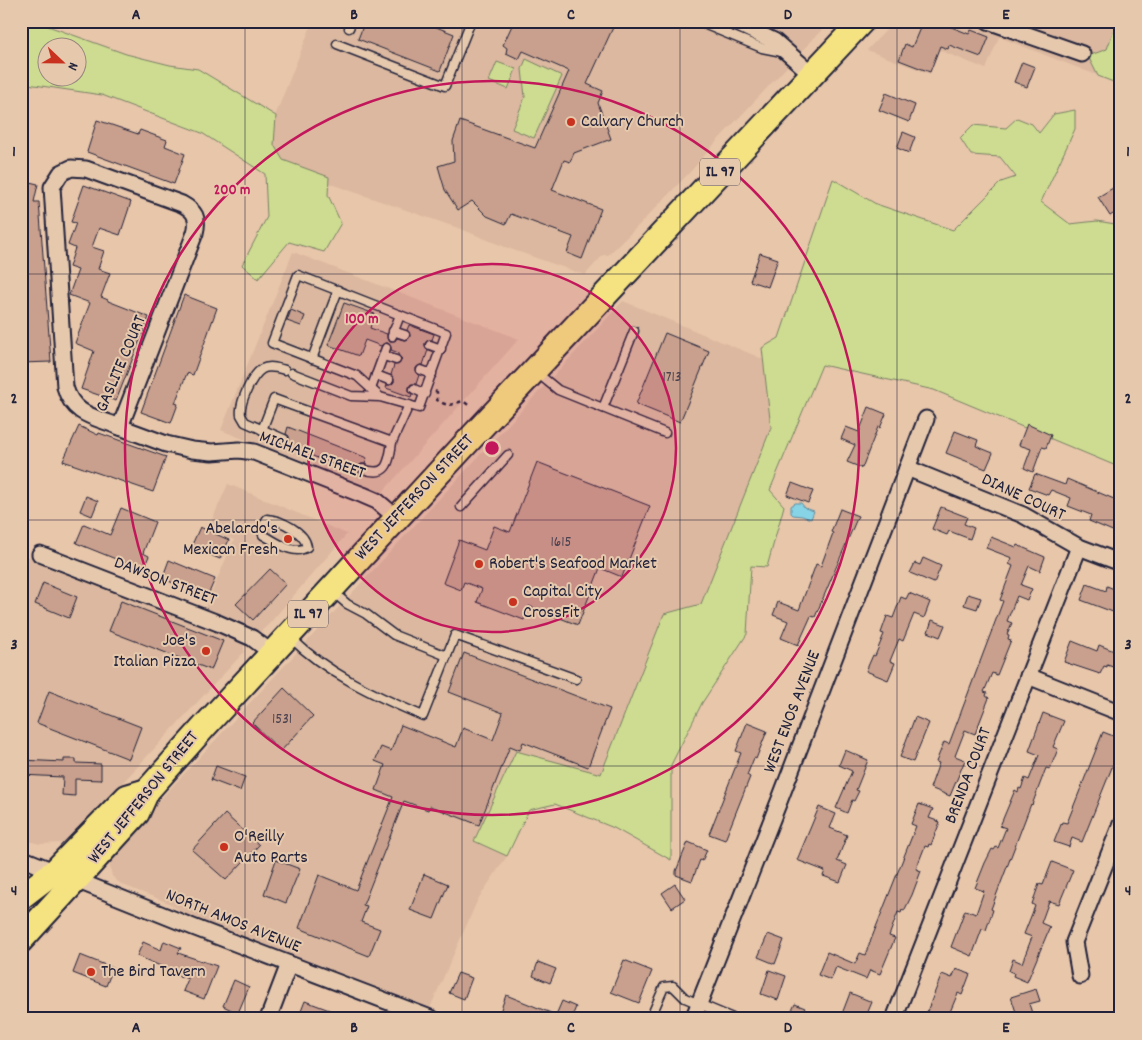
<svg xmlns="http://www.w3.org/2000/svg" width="1142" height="1040" viewBox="0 0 1142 1040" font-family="Dekko,sans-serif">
<rect width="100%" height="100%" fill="#e8c6aa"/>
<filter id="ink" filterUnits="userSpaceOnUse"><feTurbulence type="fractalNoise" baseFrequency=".02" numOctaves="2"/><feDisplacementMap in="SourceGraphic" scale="10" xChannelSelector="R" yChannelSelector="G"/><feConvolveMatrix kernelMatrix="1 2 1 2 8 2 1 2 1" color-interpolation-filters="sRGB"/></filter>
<g filter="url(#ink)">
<g fill="#dbb89f">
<polygon points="313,21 830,21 717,141 691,171 634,230 608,255 603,255 585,275 505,247 461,229 334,185 284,164 273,149 273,121"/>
<polygon points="895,21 1121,21 1117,83 999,37 986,69 939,50 930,74 867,50"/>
<polygon points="293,252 519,339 381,494 221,430"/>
<polygon points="623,301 763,359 771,428 701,604 664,614 601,775 516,751 474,841 507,856 478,899 429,1010 212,927 180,911 169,903 123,885 117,881 112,876 109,862 110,858 117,846"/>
<polygon points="228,484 347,534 268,625 259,633 204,610 234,540 208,529"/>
<polygon points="21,554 76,574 244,642 244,652 87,821 62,843 40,844 21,839"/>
</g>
<g fill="#cddc90" stroke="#787f66" fill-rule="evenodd">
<path d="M21 21H34L126 54 170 65 198 69 276 116 274 145 283 160 329 177 328 195 341 223 324 252 289 242 258 279 242 265 267 217 265 174 202 133 102 95 21 83ZM48 48H78V78H48Z"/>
<polygon points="1117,21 1121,21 1121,85 1098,76 1088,56 1107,49"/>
<polygon points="526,59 562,76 534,138 512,129 525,97 522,69"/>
<polygon points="497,62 516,69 508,89 489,81"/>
<polygon points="1075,110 1075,129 1041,202 1070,224 1097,221 1121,225 1121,468 934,390 822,365 770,490 784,506 767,567 751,566 747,634 702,703 671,765 671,860 614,828 555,804 529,810 507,856 474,841 516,751 601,774 664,614 701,604 771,428 762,348 779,338 833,179 876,204 953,230 1001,182 1016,177 1000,157 971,155 960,138 973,125 1006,128 1017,118 1032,124 1039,133 1054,114"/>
</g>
<polygon fill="#87d4e6" stroke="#5f8da2" points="795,503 801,503 805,508 814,511 811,519 802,516 793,515 791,513 791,506"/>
<g fill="#c9a08d" stroke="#22223b">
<polygon points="365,21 421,21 454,34 440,71 358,39"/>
<polygon points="514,21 616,21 587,84 603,91 598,103 611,139 574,153 570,162 564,160 552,190 601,209 582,259 567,253 573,237 511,214 506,224 487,216 472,201 458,210 445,190 438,166 454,161 453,141 460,121 535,148 569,71 523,51 519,59 506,53 507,48 503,45"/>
<polygon points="923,21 936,21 969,34 971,30 989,37 981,57 949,45 948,49 940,46 930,72 899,60 905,44 912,47"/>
<polygon points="1022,62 1035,67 1027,87 1014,82"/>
<polygon points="886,93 915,105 909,122 879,110"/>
<polygon points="97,120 138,134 140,130 167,140 165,146 185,154 174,184 87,152"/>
<polygon points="903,132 915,137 909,153 897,148"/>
<polygon points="21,180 38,184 34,202 39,202 51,362 21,363"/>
<polygon points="84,185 131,202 120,235 99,228 92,247 104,251 98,269 110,273 101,297 108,300 108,301 149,317 116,401 81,389 94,351 75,343 90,303 69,295 78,270 69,267 75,248 68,245 76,223 71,222"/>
<polygon points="1113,188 1121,199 1121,209 1110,216 1098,197"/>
<polygon points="760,253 778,259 768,287 750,281"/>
<polygon points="184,295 217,308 193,375 187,373 175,403 178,404 171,423 141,412"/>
<polygon points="344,303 375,314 370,328 387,334 387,339 390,341 395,341 397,338 404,340 408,339 410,336 407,330 409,325 434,334 432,340 429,340 425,343 425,346 428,350 423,365 420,365 416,368 416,371 419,375 416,384 411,384 409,387 409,392 412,394 411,397 386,388 387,385 390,385 394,382 394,379 391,375 394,365 399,364 402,359 398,355 399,353 391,350 391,347 388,343 385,343 381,346 365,340 359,356 328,345"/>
<polygon points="291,310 305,316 301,326 287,321"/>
<polygon points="665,333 709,351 680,422 636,404"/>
<polygon points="869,407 886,414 880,428 878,427 862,468 847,462 855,445 841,439 846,427 859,432"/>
<polygon points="1027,424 1051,435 1046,448 1042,447 1033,472 1024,468 1031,449 1019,445"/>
<polygon points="79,426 98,435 99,433 166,457 153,492 63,461"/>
<polygon points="288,427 367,458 365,464 361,464 358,467 358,471 361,475 282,444 287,444 289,441 289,436 286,434"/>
<polygon points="955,431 978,440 976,446 993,453 986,469 946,453"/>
<polygon points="537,462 650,506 622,577 600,568 578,625 529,606 524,620 477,602 482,589 464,582 461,590 443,583 459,540 485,550 494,526 510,532"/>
<polygon points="1035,474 1065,485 1067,479 1121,502 1121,517 1115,532 1089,521 1091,515 1068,506 1071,498 1051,490 1048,495 1029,488"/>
<polygon points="792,483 813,491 808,503 787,495"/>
<polygon points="86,496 98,501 92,516 80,511"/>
<polygon points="941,507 967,517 964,524 974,528 970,539 949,531 947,535 932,529"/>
<polygon points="121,508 155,522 143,553 149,556 143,570 76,543 84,524 110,535"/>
<polygon points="840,509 858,516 815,617 811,616 798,645 781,638 788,621 773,615 778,602 799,610 816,564 821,566 833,533 831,532"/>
<polygon points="200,527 229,540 220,559 191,547"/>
<polygon points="991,537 1016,547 1017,545 1045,557 1040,571 1029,566 1021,585 1032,589 1027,600 1017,596 1007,621 1012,623 1007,634 1009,635 1008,639 1011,640 997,675 992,673 984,692 987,693 986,696 989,698 975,734 965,730 955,756 965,760 950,796 930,788 939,763 936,762 944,742 949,744 1003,601 1000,600 1013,566 1009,564 1012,558 986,548"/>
<polygon points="923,558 941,566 934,583 910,573 915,563 920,565"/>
<polygon points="169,560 215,579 208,595 178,582 177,584 162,579"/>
<polygon points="270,569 286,584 253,620 236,604"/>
<polygon points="43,583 77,597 69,618 35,604"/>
<polygon points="1087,584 1106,591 1107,586 1121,592 1121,615 1081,600"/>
<polygon points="909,593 930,602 924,618 914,614 903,641 899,639 890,661 895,663 888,680 866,671 873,655 875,656 884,634 881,633 887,616 893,618 901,597 906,599"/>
<polygon points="968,594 981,598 977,609 964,605"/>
<polygon points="121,601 223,641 211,670 109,631"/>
<polygon points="932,620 945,625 940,637 928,632"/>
<polygon points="1072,641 1097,651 1099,645 1119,653 1113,667 1107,665 1107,667 1104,666 1100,674 1064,662"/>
<polygon points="464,653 610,709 588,767 523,742 520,750 510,746 479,825 430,806 428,810 404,801 363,905 367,906 361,922 380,929 369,956 299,928 319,875 356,890 393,797 376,790 385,765 375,761 381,747 391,751 401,725 456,747 463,728 493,740 503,713 449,692"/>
<polygon points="284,688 313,716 281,751 252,723"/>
<polygon points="49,691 141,727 129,759 37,723"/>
<polygon points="1043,713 1064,721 1053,747 1058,749 1050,769 1046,768 1032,805 1031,804 991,909 993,910 986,930 982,929 972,956 951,947 965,910 976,914 984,891 975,888 985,863 992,849 994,850 996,847 998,848 1006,828 1000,826 1015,790 1018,792 1019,788 1021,789 1025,778 1029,780 1039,755 1029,751"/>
<polygon points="915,717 929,723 913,762 900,757"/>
<polygon points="747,723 767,731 756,759 754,758 747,775 750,777 725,840 709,834 741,753 736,751"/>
<polygon points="1103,732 1121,739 1121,745 1082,842 1072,838 1069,847 1054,842 1062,822 1067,823"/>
<polygon points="845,750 868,760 856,790 859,791 854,801 852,800 847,813 836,808 852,771 839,765"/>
<polygon points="64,759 76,759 76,763 101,764 101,780 75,779 75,796 62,795 63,777 21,775 21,760 64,762"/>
<polygon points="216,766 245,777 240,791 211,780"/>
<polygon points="919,804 933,809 929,818 940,822 931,845 929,844 928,847 925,846 916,869 921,871 912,895 904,911 902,910 901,913 898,912 889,936 895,938 880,974 870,970 866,979 836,967 831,980 818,975 827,952 855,964 860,953 865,955 916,826 911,824"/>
<polygon points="819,807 836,814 830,828 847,835 837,861 847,865 840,882 823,876 825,871 797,860"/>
<polygon points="225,814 259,845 226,880 192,850"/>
<polygon points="688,842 707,850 702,861 700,860 692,881 676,875 676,871"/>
<polygon points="276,860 300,869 286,903 264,894"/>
<polygon points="1052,862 1073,870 1059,904 1049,901 1041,923 1050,927 1027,982 1013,976 1014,973 1009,971 1013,959 1022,963 1032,937 1024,934 1035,906 1032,904 1039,884 1043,885"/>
<polygon points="424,874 448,884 434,919 410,910"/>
<polygon points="675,884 685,899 672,908 662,893"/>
<polygon points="768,934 784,940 775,964 758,957"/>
<polygon points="164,941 181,948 178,953 217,966 204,999 183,991 188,979 176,975 177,973 137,956 143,942 161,950"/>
<polygon points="80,955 113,968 106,986 73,973"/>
<polygon points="624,960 652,971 639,1003 611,992"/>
<polygon points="538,962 556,969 550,983 533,976"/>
<polygon points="956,969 970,974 962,995 958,993 947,1019 939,1019 926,1014 942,974 952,978"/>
<polygon points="769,970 786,976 778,1000 761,994"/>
<polygon points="458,973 472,978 464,999 449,993"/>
<polygon points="234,980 249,987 238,1013 223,1006"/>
<polygon points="1036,989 1040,1001 1029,1004 1032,1013 1018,1018 1011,997"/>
<polygon points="850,993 872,1002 865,1019 840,1019"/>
<polygon points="506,995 556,1015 562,1001 576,1007 571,1019 517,1019 500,1012"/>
<polygon points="305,1001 351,1018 351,1019 298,1019"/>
<polygon points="795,1004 805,1008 800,1019 788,1019"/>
</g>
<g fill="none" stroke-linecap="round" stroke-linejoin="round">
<g stroke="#22223b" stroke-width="11">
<g id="service">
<polyline points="696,21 762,48 782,52"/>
<polyline points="349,28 352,21"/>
<polyline points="337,44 445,86 471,21"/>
<polyline points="393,331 405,335"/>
<polyline points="392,336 400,315"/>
<polyline points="430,345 441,349"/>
<polyline points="384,356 396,360"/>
<polyline points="312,359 338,290"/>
<polyline points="421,370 432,374"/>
<polyline points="536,372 558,390 665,433"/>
<polyline points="292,373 351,396 380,397 419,408 446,333 298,275 272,343 357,376 380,397"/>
<polyline points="376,375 389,380"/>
<polyline points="371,389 386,348"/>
<polyline points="414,389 425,394"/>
<polyline points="603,408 634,331"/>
<polyline points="262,430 274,399 392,442 409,405"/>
<path d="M284 439 245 422C244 420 242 417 241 415 239 403 252 375 262 369 269 365 278 368 285 370"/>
<path d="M363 469C388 478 389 462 392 442"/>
<polyline points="461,507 508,455"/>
<path d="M267 519C281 520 305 532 307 547 293 556 277 542 263 535L262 528Z"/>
<polyline points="332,591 347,604 366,614 394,635 447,656"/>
<path d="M290 637C326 673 376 696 423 716L455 635 576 679"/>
<polyline points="650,1019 664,987 673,986 685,998 735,1019"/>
</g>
</g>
<g stroke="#22223b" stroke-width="19">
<g id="minor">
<polyline points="732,21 774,41 812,74"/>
<polyline points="988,21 1082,54"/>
<path d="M71 168 86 169 182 204C195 211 199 218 195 233L120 427C96 417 73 416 65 387L52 187 61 173Z"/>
<polyline points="120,427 166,444 192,450 212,452 239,450 254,452 363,495 377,501 397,518"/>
<polyline points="907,468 1023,515 1079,547 1121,563"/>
<polyline points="40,554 218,623 252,638 272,653"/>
<polyline points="1028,676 1121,713"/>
<polyline points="21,858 193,927 433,1019"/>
<polyline points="1080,976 1074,942 1121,824"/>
<polyline points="268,1019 289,964"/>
<polyline points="693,1019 780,799 926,419"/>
<polyline points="894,1019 1079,547"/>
</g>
</g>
<g stroke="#22223b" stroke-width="28">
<g id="primary">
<polyline points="21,897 55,871 127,797 147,791"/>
<polyline points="21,940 137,813 147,791 204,727 471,438 862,21"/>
</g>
</g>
<path stroke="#22223b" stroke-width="2.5" stroke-dasharray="4 4" stroke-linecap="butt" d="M435 391 437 392V400C450 408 451 404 463 401L471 407"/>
<use href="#service" stroke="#e6c9ad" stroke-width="8"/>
<use href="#minor" stroke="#e6c9ad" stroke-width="15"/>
<use href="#primary" stroke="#f5e382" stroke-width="24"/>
</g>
</g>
<path fill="none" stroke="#22223b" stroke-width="1" stroke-opacity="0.55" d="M245 21V1019M462 21V1019M680 21V1019M897 21V1019M21 274H1121M21 520H1121M21 766H1121"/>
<circle cx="492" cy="448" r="184" fill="#c2185b" fill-opacity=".12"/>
<g fill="none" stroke="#c2185b" stroke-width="2.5">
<circle cx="492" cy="448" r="184"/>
<circle cx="492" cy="448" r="367"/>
</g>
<g fill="#c8321e" stroke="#e6c9ad" stroke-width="2">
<circle cx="571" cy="122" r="5"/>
<circle cx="288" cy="539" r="5"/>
<circle cx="479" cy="564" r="5"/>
<circle cx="513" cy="602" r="5"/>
<circle cx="206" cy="651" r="5"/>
<circle cx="224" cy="847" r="5"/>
<circle cx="91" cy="972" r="5"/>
</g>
<g text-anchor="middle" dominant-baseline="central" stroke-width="4" stroke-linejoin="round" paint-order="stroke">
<g font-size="15" fill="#4c4250">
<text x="672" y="378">1713</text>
<text x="561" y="543">1615</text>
<text x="282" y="720">1531</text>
</g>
<g fill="#e6c9ad" stroke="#5d545d" stroke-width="1">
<rect x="700" y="158.5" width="40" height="27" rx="4"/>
<rect x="288" y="600.5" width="40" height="27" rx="4"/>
</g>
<g font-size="16" font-weight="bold" fill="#22223b">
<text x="720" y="172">IL 97</text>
<text x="308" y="614">IL 97</text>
</g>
<g font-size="18" fill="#22223b" stroke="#e6c9ad" text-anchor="start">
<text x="581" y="122">Calvary Church</text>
<text x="278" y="529" text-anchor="end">Abelardo's<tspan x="278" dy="21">Mexican Fresh</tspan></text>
<text x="489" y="564">Robert's Seafood Market</text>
<text x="523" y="592">Capital City<tspan x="523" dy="21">CrossFit</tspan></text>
<text x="196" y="641" text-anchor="end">Joe's<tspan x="196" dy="21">Italian Pizza</tspan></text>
<text x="234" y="837">O'Reilly<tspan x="234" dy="21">Auto Parts</tspan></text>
<text x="101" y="972">The Bird Tavern</text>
</g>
<g font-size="18" fill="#22223b" stroke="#e6c9ad">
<text transform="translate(122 364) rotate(-67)">GASLITE COURT</text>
<text transform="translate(312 456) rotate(20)">MICHAEL STREET</text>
<text transform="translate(415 498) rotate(-47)">WEST JEFFERSON STREET</text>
<text transform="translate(1023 498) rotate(25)">DIANE COURT</text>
<text transform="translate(165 582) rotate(21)">DAWSON STREET</text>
<text transform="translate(793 712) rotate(-69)">WEST ENOS AVENUE</text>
<text transform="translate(969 776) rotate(-69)">BRENDA COURT</text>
<text transform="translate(144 798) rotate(-51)">WEST JEFFERSON STREET</text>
<text transform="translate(233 922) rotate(22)">NORTH AMOS AVENUE</text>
</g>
</g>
<circle cx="492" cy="448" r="8" fill="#c2185b" stroke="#e6c9ad" stroke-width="2.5"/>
<g font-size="15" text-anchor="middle" font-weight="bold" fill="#c2185b" stroke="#e6c9ad" stroke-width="4" stroke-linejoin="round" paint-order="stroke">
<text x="232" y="194">200 m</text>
<text x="362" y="323">100 m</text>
</g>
<rect width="1142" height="1040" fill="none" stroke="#e6c9ad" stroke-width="55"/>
<g transform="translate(62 62) rotate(112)"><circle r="24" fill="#e6c9ad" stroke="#98867f"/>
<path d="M0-4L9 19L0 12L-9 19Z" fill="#c8321e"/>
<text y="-8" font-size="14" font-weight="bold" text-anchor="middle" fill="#22223b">N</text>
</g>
<rect x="28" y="28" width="1086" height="984" fill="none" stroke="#22223b" stroke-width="2"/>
<g font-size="16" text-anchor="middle" font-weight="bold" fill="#22223b">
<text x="136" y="19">A</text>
<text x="354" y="19">B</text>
<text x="571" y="19">C</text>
<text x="788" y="19">D</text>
<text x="1006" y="19">E</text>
<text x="14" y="156">1</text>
<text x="1128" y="156">1</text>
<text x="14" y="403">2</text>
<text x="1128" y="403">2</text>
<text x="14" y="649">3</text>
<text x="1128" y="649">3</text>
<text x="14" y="895">4</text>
<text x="1128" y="895">4</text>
<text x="136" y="1032">A</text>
<text x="354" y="1032">B</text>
<text x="571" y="1032">C</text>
<text x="788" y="1032">D</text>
<text x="1006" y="1032">E</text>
</g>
</svg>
